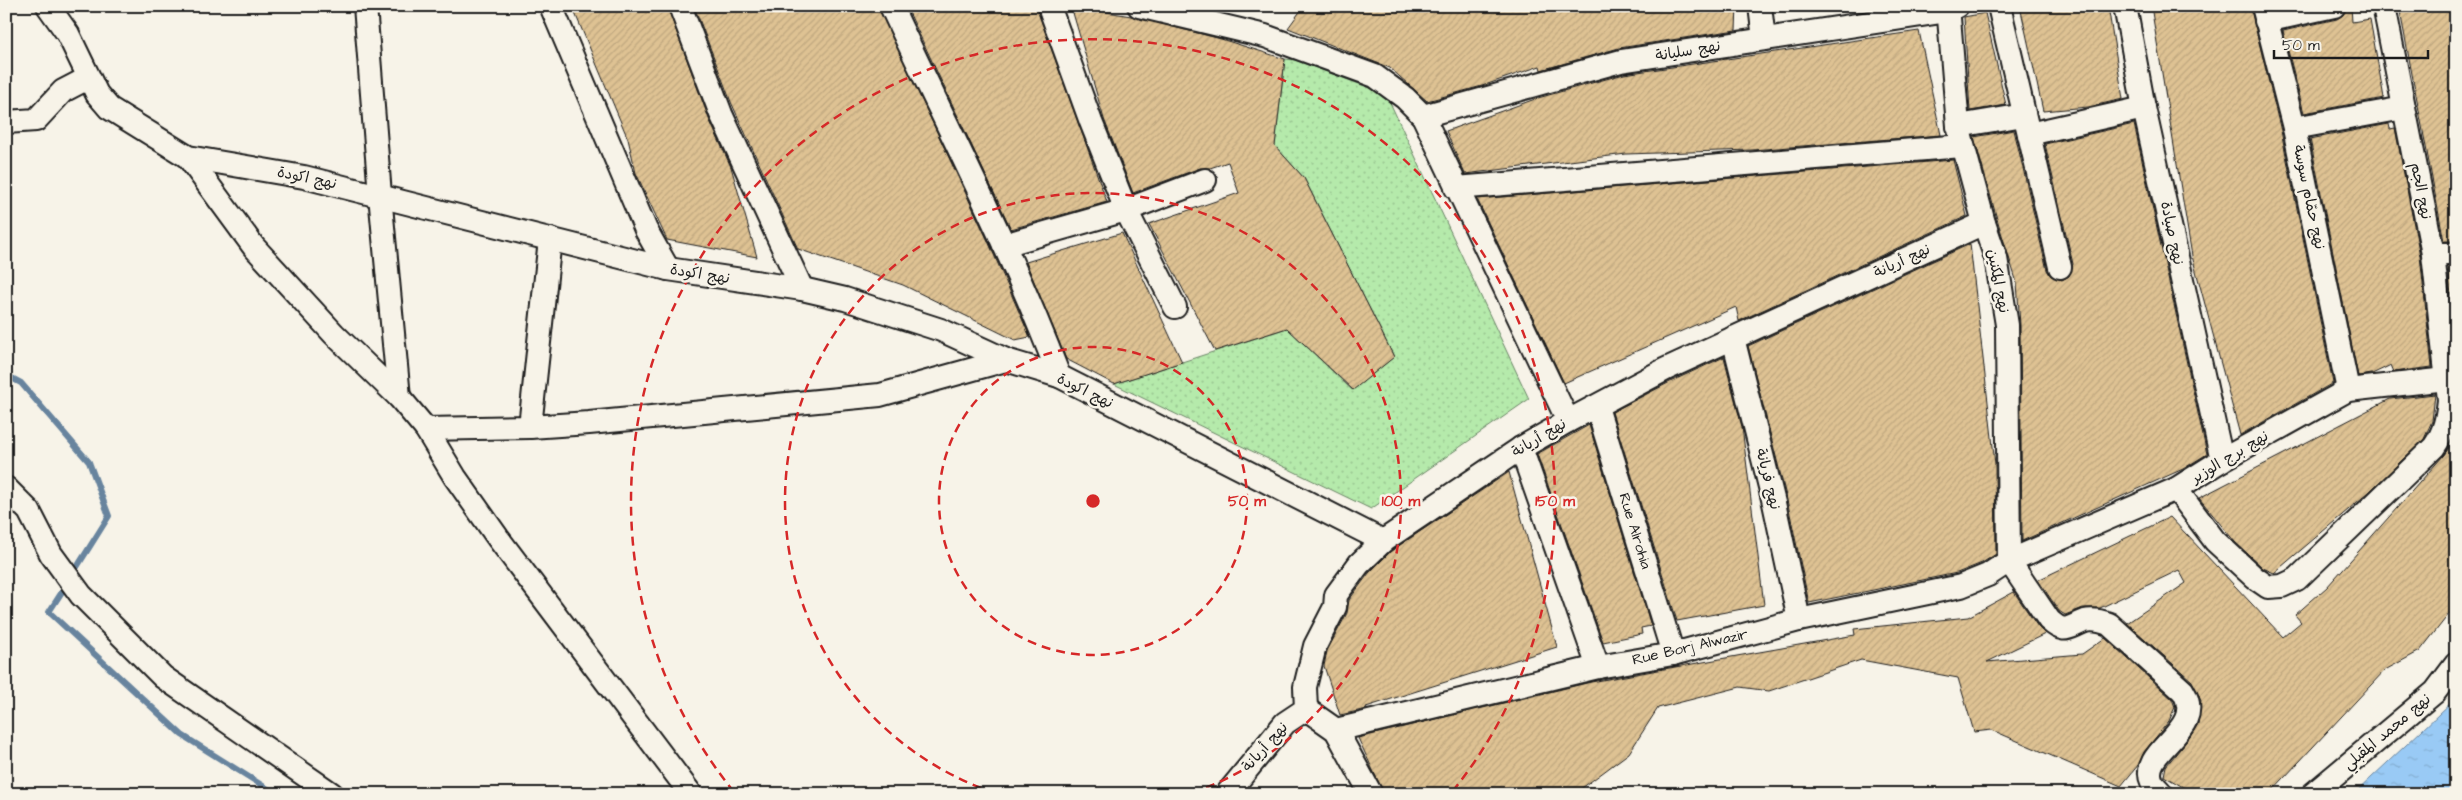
<svg xmlns="http://www.w3.org/2000/svg" width="2462" height="800" viewBox="0 0 2462 800" font-family="'Architects Daughter','Playpen Sans Arabic',sans-serif">
<defs>
<pattern id="green-dots" width="8" height="8" patternUnits="userSpaceOnUse" patternTransform="scale(1.25)"><rect width="8" height="8" fill="#b5eaab"/><path d="M2 2h.1M6 6h.1" fill="none" stroke="#9bc893" stroke-width="1.8" stroke-linecap="round"/></pattern>
<pattern id="water-ripples" width="26" height="14" patternUnits="userSpaceOnUse" patternTransform="scale(1.25)"><rect width="26" height="14" fill="#99caf5"/><path d="M2 4q2-2 4 0t4 0M15 11q2-2 4 0t4 0" fill="none" stroke="#83add1"/></pattern>
<pattern id="building-hatch" width="6" height="6" patternUnits="userSpaceOnUse" patternTransform="scale(1.25)"><rect width="6" height="6" fill="#dec293"/><path d="M-1 1l2-2M0 6l6-6M5 7l2-2" fill="none" stroke="#bea67e"/></pattern>
</defs>
<rect width="100%" height="100%" fill="#f7f3e8"/>
<filter id="ink" filterUnits="userSpaceOnUse"><feTurbulence type="fractalNoise" baseFrequency=".02" numOctaves="2"/><feDisplacementMap in="SourceGraphic" scale="10" xChannelSelector="R" yChannelSelector="G"/><feConvolveMatrix kernelMatrix="1 2 1 2 8 2 1 2 1" color-interpolation-filters="sRGB"/></filter>
<g filter="url(#ink)">
<polygon fill="url(#green-dots)" stroke="#688364" points="1285,59 1295,60 1386,94 1529,399 1371,509 1114,384 1287,328 1352,390 1394,357 1304,178 1275,146"/>
<polygon fill="url(#water-ripples)" stroke="#67849e" points="2456,698 2456,794 2354,794"/>
<g fill="none" stroke-linecap="round" stroke-linejoin="round">
<g stroke="#67849e" stroke-width="6">
<polyline points="6,375 21,383 89,462 109,516 72,575"/>
<polyline points="67,584 49,612 182,735 276,794"/>
</g>
</g>
<g fill="url(#building-hatch)" stroke="#1c1c1c">
<polygon points="572,6 667,6 709,119 731,167 757,257 667,240 636,173 628,139"/>
<polygon points="694,6 878,6 988,241 1030,337 1015,340 903,285 798,249 731,102"/>
<polygon points="906,6 1036,6 1107,202 1011,229"/>
<polygon points="1071,6 1131,16 1221,39 1285,59 1275,146 1304,178 1394,357 1353,390 1287,328 1215,351 1149,224 1239,193 1228,162 1210,168 1200,168 1133,193 1104,119"/>
<polygon points="1304,6 1737,6 1736,30 1619,48 1541,70 1540,66 1482,86 1427,101 1390,68 1288,28"/>
<polygon points="2020,6 2108,6 2123,99 2088,107 2043,111"/>
<polygon points="2151,6 2250,6 2281,131 2333,383 2240,435 2192,256"/>
<polygon points="2347,6 2351,6 2352,22 2370,19 2384,98 2304,113 2283,31 2337,19 2343,15"/>
<polygon points="2399,6 2456,6 2456,241 2444,241"/>
<polygon points="1985,13 2006,105 1970,111 1964,17"/>
<polygon points="1919,31 1941,135 1752,150 1626,154 1465,174 1446,131 1538,98 1624,74"/>
<polygon points="2134,124 2207,454 2183,469 2022,541 2020,325 2017,283 1997,219 1974,137 2014,130 2047,270 2051,276 2062,280 2069,276 2073,264 2045,144"/>
<polygon points="2389,124 2390,129 2395,128 2420,256 2432,367 2394,372 2391,365 2372,374 2358,376 2310,139"/>
<polygon points="1953,160 1967,216 1739,321 1736,307 1564,383 1477,199"/>
<polygon points="1122,233 1182,362 1114,384 1066,359 1026,262"/>
<polygon points="1970,244 1995,464 1996,554 1982,563 1957,573 1809,603 1787,500 1748,346"/>
<polygon points="2448,267 2456,267 2456,341"/>
<polygon points="1724,357 1742,427 1764,605 1677,621 1612,412 1672,381"/>
<polygon points="2435,394 2432,421 2424,439 2369,492 2274,573 2263,568 2235,542 2199,498 2390,399"/>
<polygon points="1589,425 1651,626 1641,628 1642,634 1603,642 1537,454"/>
<polygon points="2456,439 2456,605 2420,651 2385,670 2269,794 2195,794 2164,776 2166,766 2190,737 2198,724 2201,701 2192,681 2127,623 2186,583 2179,570 2100,608 2083,608 2065,615 2059,611 2038,580 2170,517 2283,637 2301,622 2295,615 2327,587 2443,456"/>
<polygon points="1509,472 1557,647 1366,707 1367,709 1340,715 1324,666 1327,651 1347,613 1349,600 1369,573 1391,551"/>
<polygon points="2014,592 2038,627 2045,634 1987,662 2082,654 2105,638 2172,699 2175,707 2169,721 2144,752 2139,764 2121,786 1992,730 1974,732 1958,678 1861,660 1769,691 1740,687 1658,708 1629,753 1574,794 1384,794 1358,738 1591,682 1855,635 1854,629 1968,617"/>
</g>
<g fill="none" stroke-linecap="round" stroke-linejoin="round">
<g stroke="#1c1c1c" stroke-width="26">
<g id="street">
<polyline points="48,6 68,34 97,94 109,108 188,157 304,177 668,269 802,289 845,299 941,330 1006,360 1059,376 1383,541"/>
<polyline points="365,6 380,195 399,397"/>
<polyline points="551,6 646,230 668,269"/>
<polyline points="680,6 721,114 802,289"/>
<path d="M891 6C948 129 1011 249 1059 376"/>
<polyline points="1049,6 1091,122 1126,210 1175,307"/>
<polyline points="1139,6 1265,36 1375,76 1405,98 1423,116 1568,421"/>
<polyline points="1760,6 1764,39"/>
<polyline points="1948,6 1958,126 1984,223 1996,258 2007,325 2009,561"/>
<polyline points="1999,6 2060,267"/>
<polyline points="2125,6 2144,108 2222,460"/>
<polyline points="2263,6 2294,128 2348,390"/>
<polyline points="2266,21 2334,6"/>
<polyline points="1423,116 1621,61 1948,11 1957,6"/>
<polyline points="6,122 36,120 63,91 88,78"/>
<polyline points="1958,126 2024,115"/>
<polyline points="2294,128 2404,108"/>
<polyline points="2029,134 2144,108"/>
<polyline points="188,157 254,247 334,334 399,397 426,429 455,477 498,538 691,794"/>
<polyline points="1456,188 1962,146"/>
<polyline points="1004,245 1126,210 1205,180"/>
<polyline points="2433,254 2456,254"/>
<polyline points="1733,338 1774,503 1799,620"/>
<polyline points="1597,407 1673,654"/>
<polyline points="530,427 550,239"/>
<polyline points="426,429 530,427 589,423 880,395 1006,360"/>
<polyline points="1521,448 1598,667"/>
<polyline points="6,488 29,511 51,554 81,595 163,677 332,794"/>
<path d="M2176 489 2215 541 2255 578 2268 587 2282 586 2297 579 2434 447C2445 431 2447 418 2449 400L2433 254 2384 6"/>
<path d="M2009 561 2049 620C2065 635 2068 627 2085 621 2093 619 2101 621 2109 624L2183 691C2208 731 2137 750 2152 782 2154 786 2159 790 2162 794"/>
<polyline points="1306,709 1336,730 1371,794"/>
<polyline points="1336,730 1598,667 1673,654 1799,620 1961,586 1988,575 2009,561 2176,489 2222,460 2348,390 2456,378"/>
<polyline points="1227,794 1285,723 1306,709 1305,687 1315,646 1335,607 1336,595 1359,564 1383,541 1521,448 1568,421 1666,369 1984,223"/>
<polyline points="2313,794 2435,692 2456,664"/>
</g>
</g>
<use href="#street" stroke="#f7f3e8" stroke-width="22"/>
</g>
</g>
<g fill="none" stroke="#d62828" stroke-width="2.5" stroke-dasharray="9 6">
<circle cx="1093" cy="501" r="154"/>
<path d="M995 793A308 308 0 1 1 1191 793"/>
<path d="M734 792A462 462 0 1 1 1452 792"/>
</g>
<g text-anchor="middle" dominant-baseline="central" stroke-width="5" stroke-linejoin="round" paint-order="stroke">
<g font-size="15" fill="#1c1c1c" stroke="#f7f3e8">
<text transform="translate(1688 51) rotate(-9)">نهج سليانة</text>
<text transform="translate(307 178) rotate(12)">نهج اكودة</text>
<text transform="translate(2421 191) rotate(79)">نهج الجم</text>
<text transform="translate(2309 197) rotate(78)">نهج حمّام سوسة</text>
<text transform="translate(2172 233) rotate(78)">نهج صيادة</text>
<text transform="translate(1902 261) rotate(-25)">نهج أريانة</text>
<text transform="translate(700 274) rotate(9)">نهج اكودة</text>
<text transform="translate(1998 281) rotate(79)">نهج المكنين</text>
<text transform="translate(1085 391) rotate(26)">نهج اكودة</text>
<text transform="translate(1539 438) rotate(-31)">نهج أريانة</text>
<text transform="translate(2230 457) rotate(-31)">نهج برج الوزير</text>
<text transform="translate(1768 479) rotate(76)">نهج فريانة</text>
<text transform="translate(1635 531) rotate(73)">Rue Alrohia</text>
<text transform="translate(1690 647) rotate(-13)">Rue Borj Alwazir</text>
<text transform="translate(2387 732) rotate(-40)">نهج محمد المقبلي</text>
<text transform="translate(1265 747) rotate(-48)">نهج أريانة</text>
</g>
</g>
<circle cx="1093" cy="501" r="8" fill="#d62828" stroke="#f7f3e8" stroke-width="2.5"/>
<g font-size="15" text-anchor="middle" font-weight="bold" fill="#d62828" stroke="#f7f3e8" stroke-width="5" stroke-linejoin="round" paint-order="stroke">
<text x="1247" y="506">50 m</text>
<text x="1401" y="506">100 m</text>
<text x="1555" y="506">150 m</text>
</g>
<rect width="2462" height="800" fill="none" stroke="#f7f3e8" stroke-width="25"/>
<rect x="12" y="12" width="2437" height="775" fill="none" stroke="#1c1c1c" stroke-width="2" filter="url(#ink)"/>
<path d="M2274 50v8h154v-8" fill="none" stroke="#1c1c1c" stroke-width="2.5"/>
<text x="2282" y="50" font-size="15" fill="#1c1c1c" stroke="#f7f3e8" stroke-width="4" paint-order="stroke">50 m</text>
</svg>
